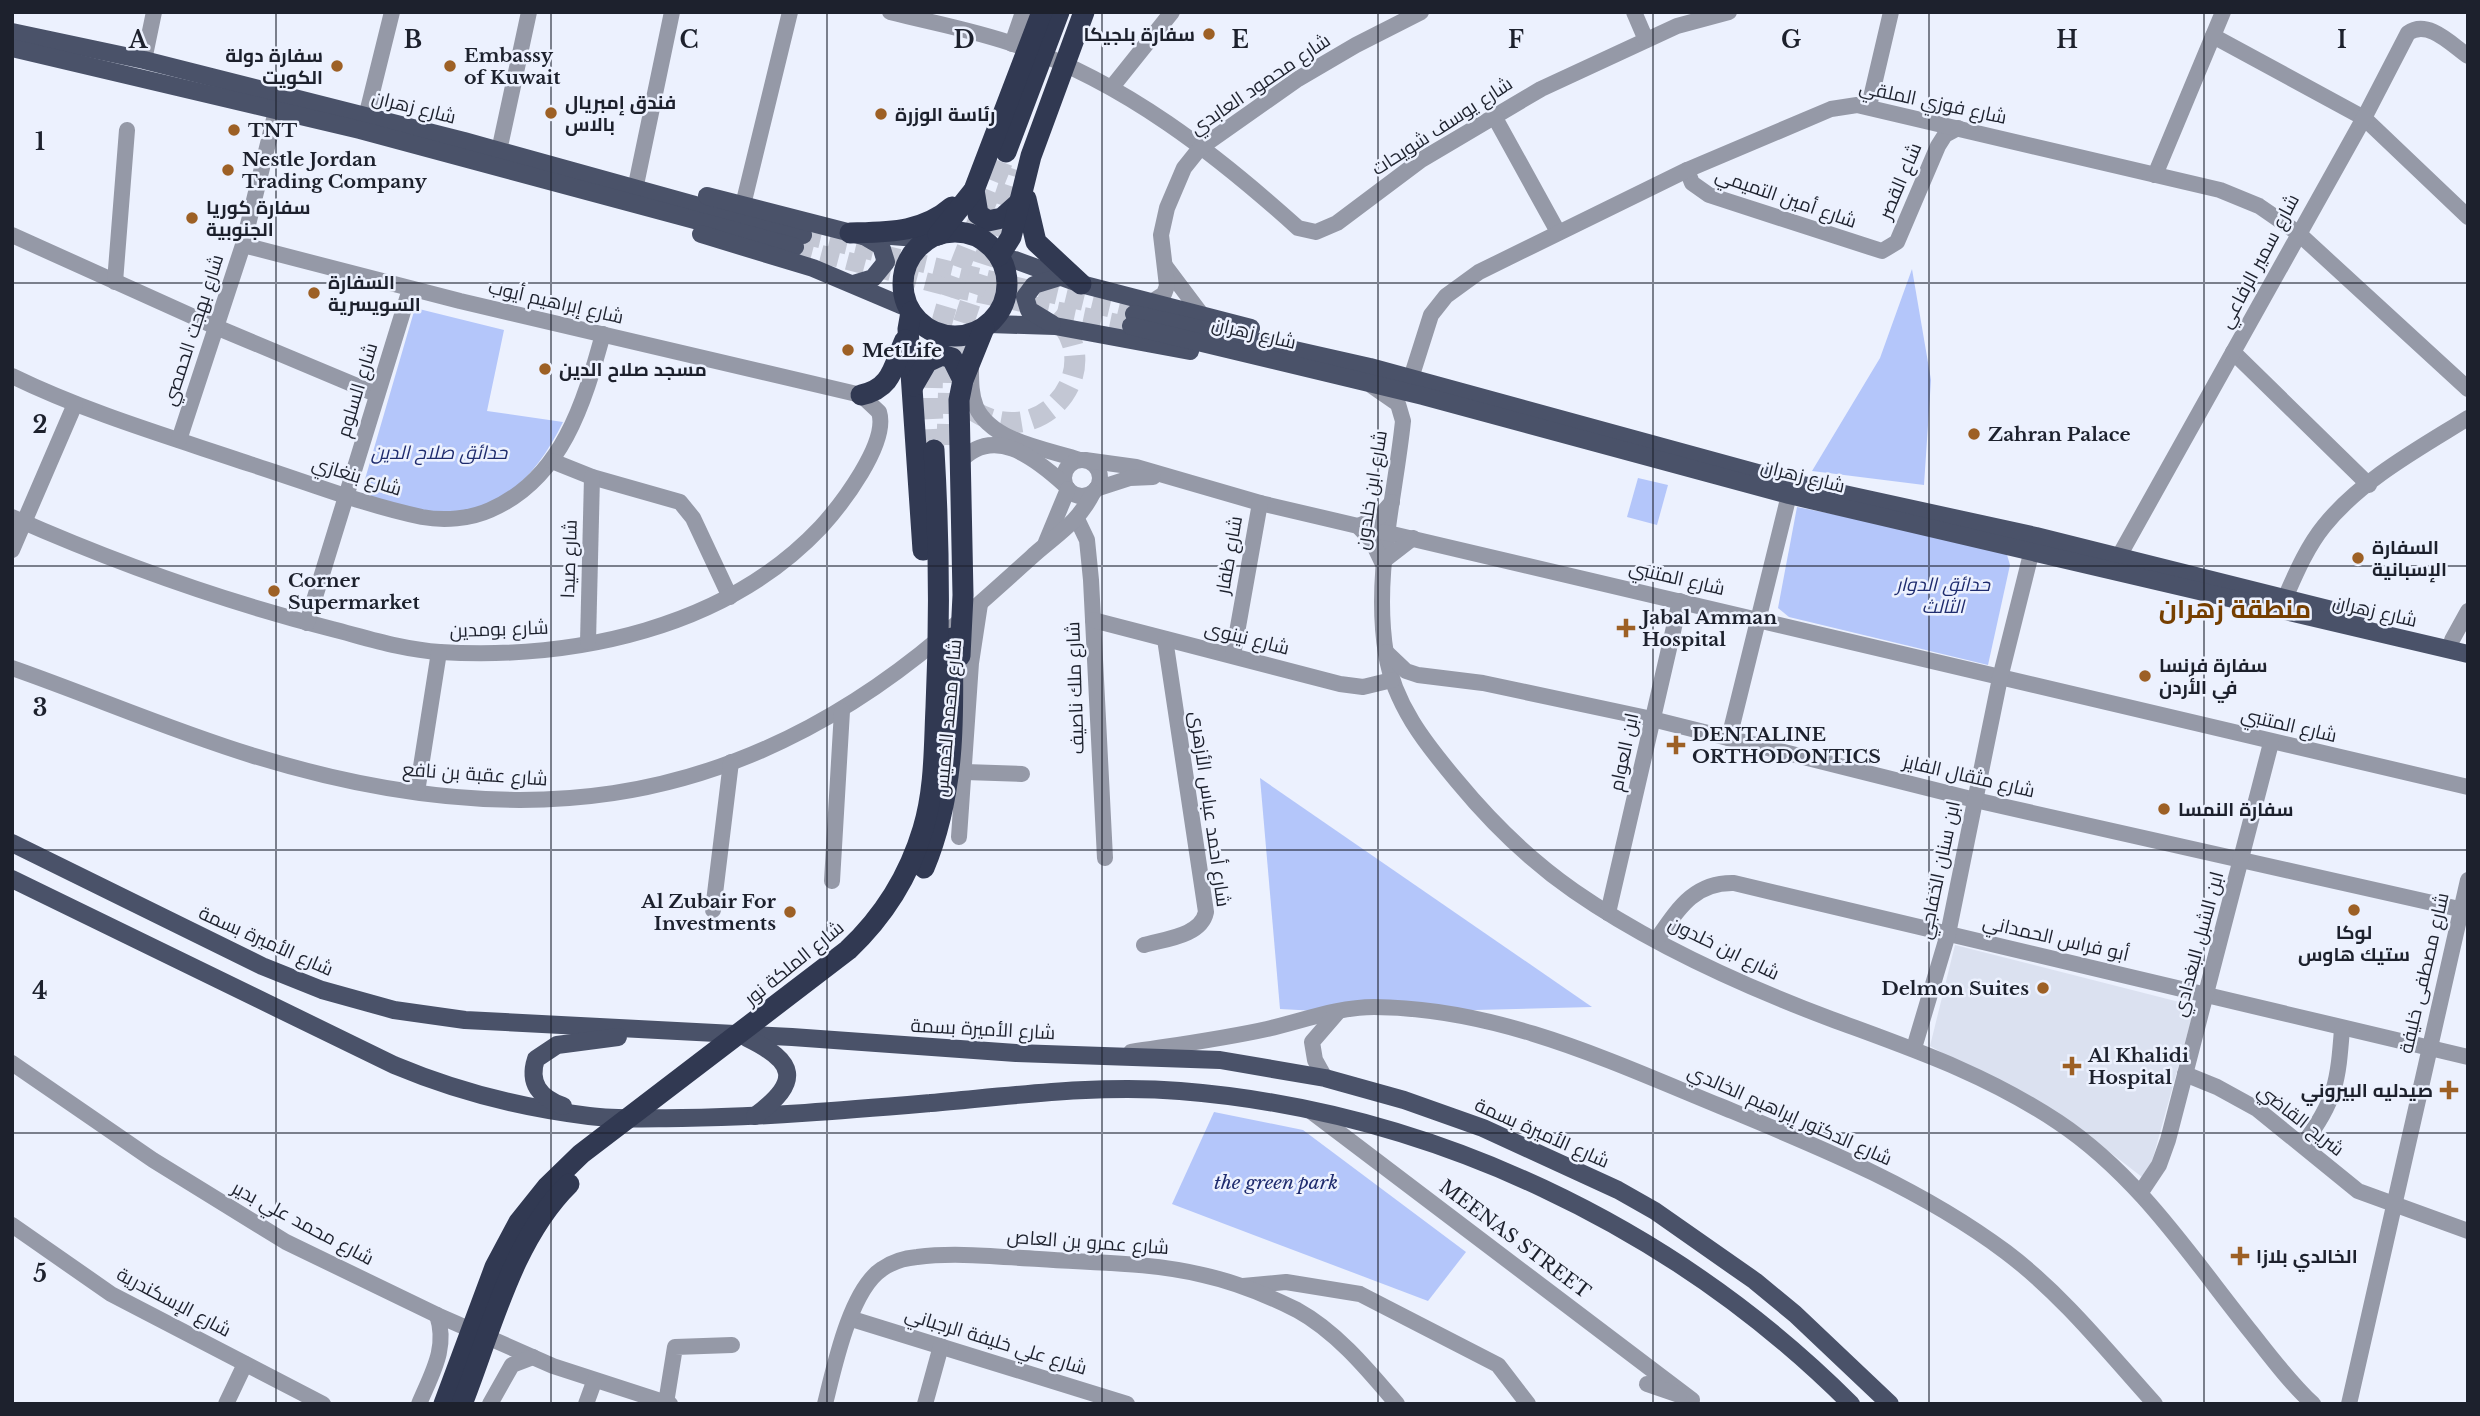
<svg xmlns="http://www.w3.org/2000/svg" width="2480" height="1416" viewBox="0 0 2480 1416" font-family="'Libre Baskerville',Cairo,serif">
<rect width="100%" height="100%" fill="#ecf1fe"/>
<polygon fill="#dbe1f0" points="1955,945 2195,1006 2148,1176 2142,1177 2081,1130 1930,1046"/>
<g fill="#b4c6fa">
<polygon points="1912,269 1931,380 1924,485 1812,471 1880,358"/>
<path d="M415 308 504 330 487 411 563 422C531 488 481 531 404 507 392 504 373 501 364 492L363 486Z"/>
<polygon points="1638,478 1668,485 1657,525 1627,517"/>
<polygon points="1797,507 2005,548 2010,565 1988,665 1789,617 1778,608"/>
<polygon points="1260,778 1592,1007 1354,1013 1280,1009"/>
<polygon points="1214,1112 1303,1130 1466,1252 1428,1301 1172,1204"/>
</g>
<g fill="none" stroke-linecap="round" stroke-linejoin="round">
<g stroke="#c3c7d4" stroke-width="18" stroke-dasharray="18 9" stroke-linecap="butt">
<polyline points="803,235 1134,314"/>
<polyline points="795,247 951,288 1131,326"/>
</g>
<g stroke="#c3c7d4" stroke-width="21" stroke-dasharray="21 10" stroke-linecap="butt">
<path d="M972 410C1043 456 1111 365 1053 315"/>
<polyline points="947,445 949,374 954,352 1014,169"/>
<path d="M934 450C933 423 931 396 933 370 941 295 980 222 1006 152"/>
</g>
<g stroke="#9599a7" stroke-width="16">
<path d="M890 12C933 23 978 31 1019 46 1125 83 1216 154 1298 228L1316 232 1337 223 1421 160 1541 89 1677 26 1729 12"/>
<polyline points="1634,12 1646,40"/>
<polyline points="2213,36 2364,118 2468,217"/>
<polyline points="1012,44 1023,12"/>
<polyline points="144,60 154,12"/>
<polyline points="1112,87 1172,12"/>
<polyline points="1869,106 1891,12"/>
<polyline points="1494,116 1558,232"/>
<polyline points="366,117 392,12"/>
<polyline points="499,151 529,12"/>
<polyline points="1687,170 1692,183 1709,195 1882,251 1897,242 1938,146 1945,135 1958,128"/>
<polyline points="2155,175 2223,12"/>
<polyline points="637,180 672,12"/>
<polyline points="743,205 790,12"/>
<polyline points="12,235 216,327 376,394"/>
<polyline points="1166,267 1202,315"/>
<polyline points="115,282 127,130"/>
<polyline points="1150,303 1164,294 1167,286 1161,235 1167,208 1184,168 1200,148 1298,79 1356,45 1421,12"/>
<polyline points="2233,352 2369,485"/>
<path d="M971 369C971 382 971 395 976 407 992 442 1047 449 1080 460"/>
<path d="M12 376C88 413 170 437 250 464 307 482 364 505 422 517 444 521 470 519 490 510 562 479 584 403 603 334"/>
<polyline points="1411,378 1431,315 1446,296 1479,272 1687,170 1831,109 1857,105 2220,190 2259,206 2298,233 2468,389"/>
<path d="M1372 386 1398 404 1403 421C1395 499 1373 575 1386 654 1394 704 1425 743 1457 781 1490 821 1531 861 1574 891 1649 943 1746 987 1831 1019 1912 1049 1984 1073 2058 1122 2139 1176 2191 1257 2251 1332 2270 1356 2290 1383 2313 1404"/>
<polyline points="179,440 243,245 276,111"/>
<circle cx="1082" cy="478" r="18"/>
<polyline points="1085,460 1136,467 1260,503 2468,787"/>
<polyline points="552,461 592,477 680,502 693,518 730,597"/>
<path d="M959 463C992 424 1034 457 1065 485"/>
<polyline points="1096,489 1130,478 1153,477"/>
<polyline points="1392,502 1379,517 1358,526 1372,541 1382,562 1413,538"/>
<path d="M12 517C116 563 222 601 332 629 367 638 404 650 440 652 575 660 726 628 821 527 841 505 889 443 879 412L861 395 460 301 243 245"/>
<polyline points="1077,519 1087,540 1091,580 1105,858"/>
<polyline points="1046,542 1068,489"/>
<polyline points="12,550 75,404"/>
<path d="M2113 567 2364 118 2408 33C2428 19 2451 44 2468 56"/>
<path d="M2285 598C2296 573 2307 547 2324 526 2361 480 2418 449 2468 418"/>
<polyline points="1093,620 1340,684 1363,687 1392,680"/>
<polyline points="307,623 410,289"/>
<polyline points="2452,640 2468,611"/>
<polyline points="588,642 592,477"/>
<polyline points="1386,652 1406,671 1418,675 1483,683 1652,719 1975,800 2468,911"/>
<polyline points="1233,655 1260,503"/>
<path d="M12 668C92 696 170 730 251 755 509 835 729 816 941 637 973 610 1005 581 1036 553 1059 533 1079 521 1093 493"/>
<polyline points="1729,738 1789,495"/>
<polyline points="965,772 1022,774"/>
<polyline points="417,792 439,652"/>
<polyline points="959,837 971,663 980,604"/>
<polyline points="832,881 842,711"/>
<polyline points="713,910 731,762"/>
<polyline points="1608,913 1680,601"/>
<path d="M1657 939C1678 909 1694 882 1734 883L2468 1057"/>
<path d="M1144 945C1165 939 1201 936 1206 912L1165 639"/>
<polyline points="1914,1048 1948,934 2000,678 2034,542"/>
<path d="M1131 1052C1176 1045 1222 1039 1267 1029 1302 1021 1338 1007 1374 1007 1498 1008 1608 1060 1720 1106 1819 1147 1919 1187 2006 1252 2063 1295 2108 1352 2155 1404"/>
<polyline points="12,1063 153,1160 286,1242 437,1315 553,1366 670,1404"/>
<polyline points="2185,1074 2217,1087 2257,1109 2358,1191 2468,1231"/>
<polyline points="1325,1078 1315,1060 1312,1042 1337,1013"/>
<polyline points="1312,1112 1692,1400 1690,1404"/>
<path d="M2303 1144C2336 1101 2338 1081 2342 1029"/>
<polyline points="2141,1192 2159,1165 2168,1140 2271,743"/>
<polyline points="12,1225 111,1294 323,1404"/>
<polyline points="1243,1286 1286,1282 1360,1294 1498,1365 1528,1404"/>
<polyline points="852,1319 1127,1404"/>
<polyline points="1647,1384 1679,1395"/>
<polyline points="666,1403 675,1347 732,1345"/>
<polyline points="226,1404 245,1364"/>
<path d="M419 1404C432 1373 448 1348 437 1315"/>
<polyline points="490,1404 512,1365 533,1357"/>
<polyline points="586,1404 594,1382"/>
<path d="M825 1404C834 1368 850 1290 882 1269 892 1262 905 1258 917 1257 956 1252 999 1257 1039 1259 1093 1263 1149 1262 1203 1275 1235 1282 1267 1295 1297 1310 1337 1332 1368 1370 1397 1404"/>
<polyline points="925,1404 941,1346"/>
<polyline points="2349,1404 2468,880"/>
</g>
<g stroke="#4a5269" stroke-width="18">
<polyline points="12,32 144,60 464,141 803,235"/>
<polyline points="12,48 360,130 795,247"/>
<polyline points="707,196 863,236"/>
<polyline points="701,234 813,268 910,309"/>
<polyline points="891,236 930,239"/>
<polyline points="1001,260 1015,260 1081,284 1251,328"/>
<polyline points="853,284 873,278 886,262 881,246 864,236"/>
<polyline points="1134,314 1370,367 1794,483 2036,536 2356,616"/>
<polyline points="989,324 1055,326 1190,351"/>
<polyline points="1052,324 1029,310 1025,297 1034,285 1060,277"/>
<polyline points="1131,326 1423,396 1789,495 2468,654"/>
<polyline points="12,843 262,966 322,990 394,1010 465,1020 792,1037 1016,1053 1220,1060 1325,1078 1404,1100 1483,1128 1618,1190 1655,1211 1755,1281 1795,1314 1890,1404"/>
<path d="M12 879 394 1065C456 1091 522 1108 589 1116 620 1120 651 1118 682 1118 766 1117 848 1110 931 1103 1011 1096 1100 1084 1180 1091 1431 1111 1673 1226 1851 1404"/>
<path d="M747 1038C796 1062 802 1081 755 1116"/>
<path d="M563 1106C540 1098 528 1083 536 1059L557 1045 618 1037"/>
</g>
<g stroke="#313952" stroke-width="21">
<polyline points="1006,152 1059,12"/>
<polyline points="974,190 978,214 988,221 1002,218 1020,202"/>
<polyline points="1026,199 1036,242 1081,284"/>
<circle cx="955" cy="284" r="52"/>
<path d="M850 233C888 232 922 233 952 207"/>
<polyline points="938,235 974,190 1042,12"/>
<polyline points="999,256 1011,237 1031,156 1084,12"/>
<polyline points="911,312 908,329 923,550"/>
<polyline points="913,386 927,362 942,355 952,358 963,380"/>
<path d="M861 395C893 388 893 366 905 340"/>
<polyline points="960,656 963,595 959,400 963,380 984,328"/>
<path d="M924 868C955 794 954 717 952 638"/>
<path d="M444 1404 495 1267 519 1222 547 1187 581 1154 848 950C884 916 909 876 923 829 935 789 934 748 936 707 940 621 939 536 934 450"/>
<path d="M462 1404C491 1331 512 1240 569 1184"/>
</g>
</g>
<path fill="none" stroke="#1d212d" stroke-width="2" stroke-opacity="0.55" d="M276 12V1404M551 12V1404M827 12V1404M1102 12V1404M1378 12V1404M1653 12V1404M1929 12V1404M2204 12V1404M12 283H2468M12 566H2468M12 850H2468M12 1133H2468"/>
<g fill="#9d6025" stroke="#ecf1fe" stroke-width="2.5">
<circle cx="1209" cy="34" r="7"/>
<circle cx="337" cy="66" r="7"/>
<circle cx="450" cy="66" r="7"/>
<circle cx="551" cy="113" r="7"/>
<circle cx="881" cy="114" r="7"/>
<circle cx="234" cy="130" r="7"/>
<circle cx="228" cy="170" r="7"/>
<circle cx="192" cy="218" r="7"/>
<circle cx="314" cy="293" r="7"/>
<circle cx="848" cy="350" r="7"/>
<circle cx="545" cy="369" r="7"/>
<circle cx="1974" cy="434" r="7"/>
<circle cx="2358" cy="558" r="7"/>
<circle cx="274" cy="591" r="7"/>
<path d="M1622.5 617.5h7v7h7v7h-7v7h-7v-7h-7v-7h7z"/>
<circle cx="2145" cy="676" r="7"/>
<path d="M1672.5 734.5h7v7h7v7h-7v7h-7v-7h-7v-7h7z"/>
<circle cx="2164" cy="809" r="7"/>
<circle cx="2354" cy="910" r="7"/>
<circle cx="790" cy="912" r="7"/>
<circle cx="2043" cy="988" r="7"/>
<path d="M2068.5 1055.5h7v7h7v7h-7v7h-7v-7h-7v-7h7z"/>
<path d="M2445.5 1079.5h7v7h7v7h-7v7h-7v-7h-7v-7h7z"/>
<path d="M2236.5 1245.5h7v7h7v7h-7v7h-7v-7h-7v-7h7z"/>
</g>
<g text-anchor="middle" dominant-baseline="central" stroke-width="5" stroke-linejoin="round" paint-order="stroke">
<g font-size="19" font-weight="bold" fill="#1d212d" stroke="#ecf1fe" text-anchor="start">
<text x="1195" y="34" text-anchor="end">سفارة بلجيكا</text>
<text x="323" y="55" text-anchor="end">سفارة دولة<tspan x="323" dy="22">الكويت</tspan></text>
<text x="464" y="55">Embassy<tspan x="464" dy="22">of Kuwait</tspan></text>
<text x="565" y="102">فندق إمبريال<tspan x="565" dy="22">بالاس</tspan></text>
<text x="895" y="114">رئاسة الوزرة</text>
<text x="248" y="130">TNT</text>
<text x="242" y="159">Nestle Jordan<tspan x="242" dy="22">Trading Company</tspan></text>
<text x="206" y="207">سفارة كوريا<tspan x="206" dy="22">الجنوبية</tspan></text>
<text x="328" y="282">السفارة<tspan x="328" dy="22">السويسرية</tspan></text>
<text x="862" y="350">MetLife</text>
<text x="559" y="369">مسجد صلاح الدين</text>
<text x="1988" y="434">Zahran Palace</text>
<text x="2372" y="547">السفارة<tspan x="2372" dy="22">الإسبانية</tspan></text>
<text x="288" y="580">Corner<tspan x="288" dy="22">Supermarket</tspan></text>
<text x="1642" y="617">Jabal Amman<tspan x="1642" dy="22">Hospital</tspan></text>
<text x="2159" y="665">سفارة فرنسا<tspan x="2159" dy="22">في الأردن</tspan></text>
<text x="1692" y="734">DENTALINE<tspan x="1692" dy="22">ORTHODONTICS</tspan></text>
<text x="2178" y="809">سفارة النمسا</text>
<text x="776" y="901" text-anchor="end">Al Zubair For<tspan x="776" dy="22">Investments</tspan></text>
<text x="2354" y="932" text-anchor="middle">لوكا<tspan x="2354" dy="22">ستيك هاوس</tspan></text>
<text x="2029" y="988" text-anchor="end">Delmon Suites</text>
<text x="2088" y="1055">Al Khalidi<tspan x="2088" dy="22">Hospital</tspan></text>
<text x="2433" y="1090" text-anchor="end">صيدليه البيروني</text>
<text x="2256" y="1256">الخالدي بلازا</text>
</g>
<g font-size="19" fill="#1d212d" stroke="#ecf1fe">
<text transform="translate(1260 84) rotate(-34)">شارع محمود العابدي</text>
<text transform="translate(1933 102) rotate(12)">شارع فوزي الملقي</text>
<text transform="translate(414 107) rotate(14)">شارع زهران</text>
<text transform="translate(1442 126) rotate(-33)">شارع يوسف شويحات</text>
<text transform="translate(1900 181) rotate(-67)">شاع القصر</text>
<text transform="translate(1786 198) rotate(19)">شارع أمين التميمي</text>
<text transform="translate(2259 261) rotate(-62)">شارع سمير الرفاعي</text>
<text transform="translate(556 302) rotate(13)">شارع إبراهيم أيوب</text>
<text transform="translate(193 330) rotate(-72)">شارع بهجت الحمصي</text>
<text transform="translate(1254 333) rotate(13)">شارع زهران</text>
<text transform="translate(357 390) rotate(-73)">شارع السلوم</text>
<text transform="translate(357 476) rotate(17)">شارع بنغازي</text>
<text transform="translate(1803 476) rotate(14)">شارع زهران</text>
<text transform="translate(1371 490) rotate(-81)">شارع ابن خلدون</text>
<text transform="translate(1229 555) rotate(-80)">شارع ظفار</text>
<text transform="translate(569 559) rotate(-88)">شارع صيدا</text>
<text transform="translate(1677 578) rotate(13)">شارع المتنبي</text>
<text transform="translate(2375 611) rotate(13)">شارع زهران</text>
<text transform="translate(499 629) rotate(-2)">شارع بومدين</text>
<text transform="translate(1247 638) rotate(14)">شارع نينوى</text>
<text transform="translate(1075 688) rotate(-92)">شارع ملك ناصيف</text>
<text transform="translate(948 718) rotate(-85)">شارع محمد الخميس</text>
<text transform="translate(2289 725) rotate(13)">شارع المتنبي</text>
<text transform="translate(1624 752) rotate(-78)">ابن العوام</text>
<text transform="translate(475 774) rotate(4)">شارع عقبة بن نافع</text>
<text transform="translate(1969 776) rotate(13)">شارع مثقال الفايز</text>
<text transform="translate(1210 809) rotate(82)">شارع أحمد عباس الأزهرى</text>
<text transform="translate(1939 870) rotate(-78)">ابن سنان الخفاجي</text>
<text transform="translate(2056 938) rotate(13)">أبو فراس الحمداني</text>
<text transform="translate(266 941) rotate(24)">شارع الأميرة بسمة</text>
<text transform="translate(2198 944) rotate(-75)">ابن الشبل البغدادي</text>
<text transform="translate(1724 948) rotate(26)">شارع ابن خلدون</text>
<text transform="translate(794 963) rotate(-39)">شارع الملكة نور</text>
<text transform="translate(2424 973) rotate(-77)">شارع مصطفى خليفة</text>
<text transform="translate(983 1029) rotate(3)">شارع الأميرة بسمة</text>
<text transform="translate(1790 1115) rotate(24)">شارع الدكتور إبراهيم الخالدي</text>
<text transform="translate(2301 1120) rotate(38)">شريح القاضي</text>
<text transform="translate(1542 1133) rotate(24)">شارع الأميرة بسمة</text>
<text transform="translate(303 1223) rotate(28)">شارع محمد علي بدير</text>
<text transform="translate(1515 1239) rotate(37)">MEENAS STREET</text>
<text transform="translate(1088 1242) rotate(4)">شارع عمرو بن العاص</text>
<text transform="translate(174 1302) rotate(28)">شارع الإسكندرية</text>
<text transform="translate(996 1341) rotate(17)">شارع علي خليفة الرجباني</text>
</g>
<g font-size="19" font-style="italic" fill="#1f2c6e" stroke="#ecf1fe">
<text x="439" y="452">حدائق صلاح الدين</text>
<text x="1943" y="584">حدائق الدوار<tspan x="1943" dy="22">الثالث</tspan></text>
<text x="1276" y="1182">the green park</text>
</g>
<g font-size="26" font-weight="bold" fill="#763f00" stroke="#ecf1fe">
<text x="2235" y="609">منطقة زهران</text>
</g>
</g>
<g font-size="23" text-anchor="middle" font-weight="bold" fill="#1d212d" stroke="#ecf1fe" stroke-width="5" stroke-linejoin="round" paint-order="stroke">
<text x="138" y="48">A</text>
<text x="413" y="48">B</text>
<text x="689" y="48">C</text>
<text x="964" y="48">D</text>
<text x="1240" y="48">E</text>
<text x="1516" y="48">F</text>
<text x="1791" y="48">G</text>
<text x="2067" y="48">H</text>
<text x="2342" y="48">I</text>
<text x="40" y="150">1</text>
<text x="40" y="433">2</text>
<text x="40" y="716">3</text>
<text x="40" y="999">4</text>
<text x="40" y="1282">5</text>
</g>
<rect width="2480" height="1416" fill="none" stroke="#1d212d" stroke-width="28"/>
</svg>
